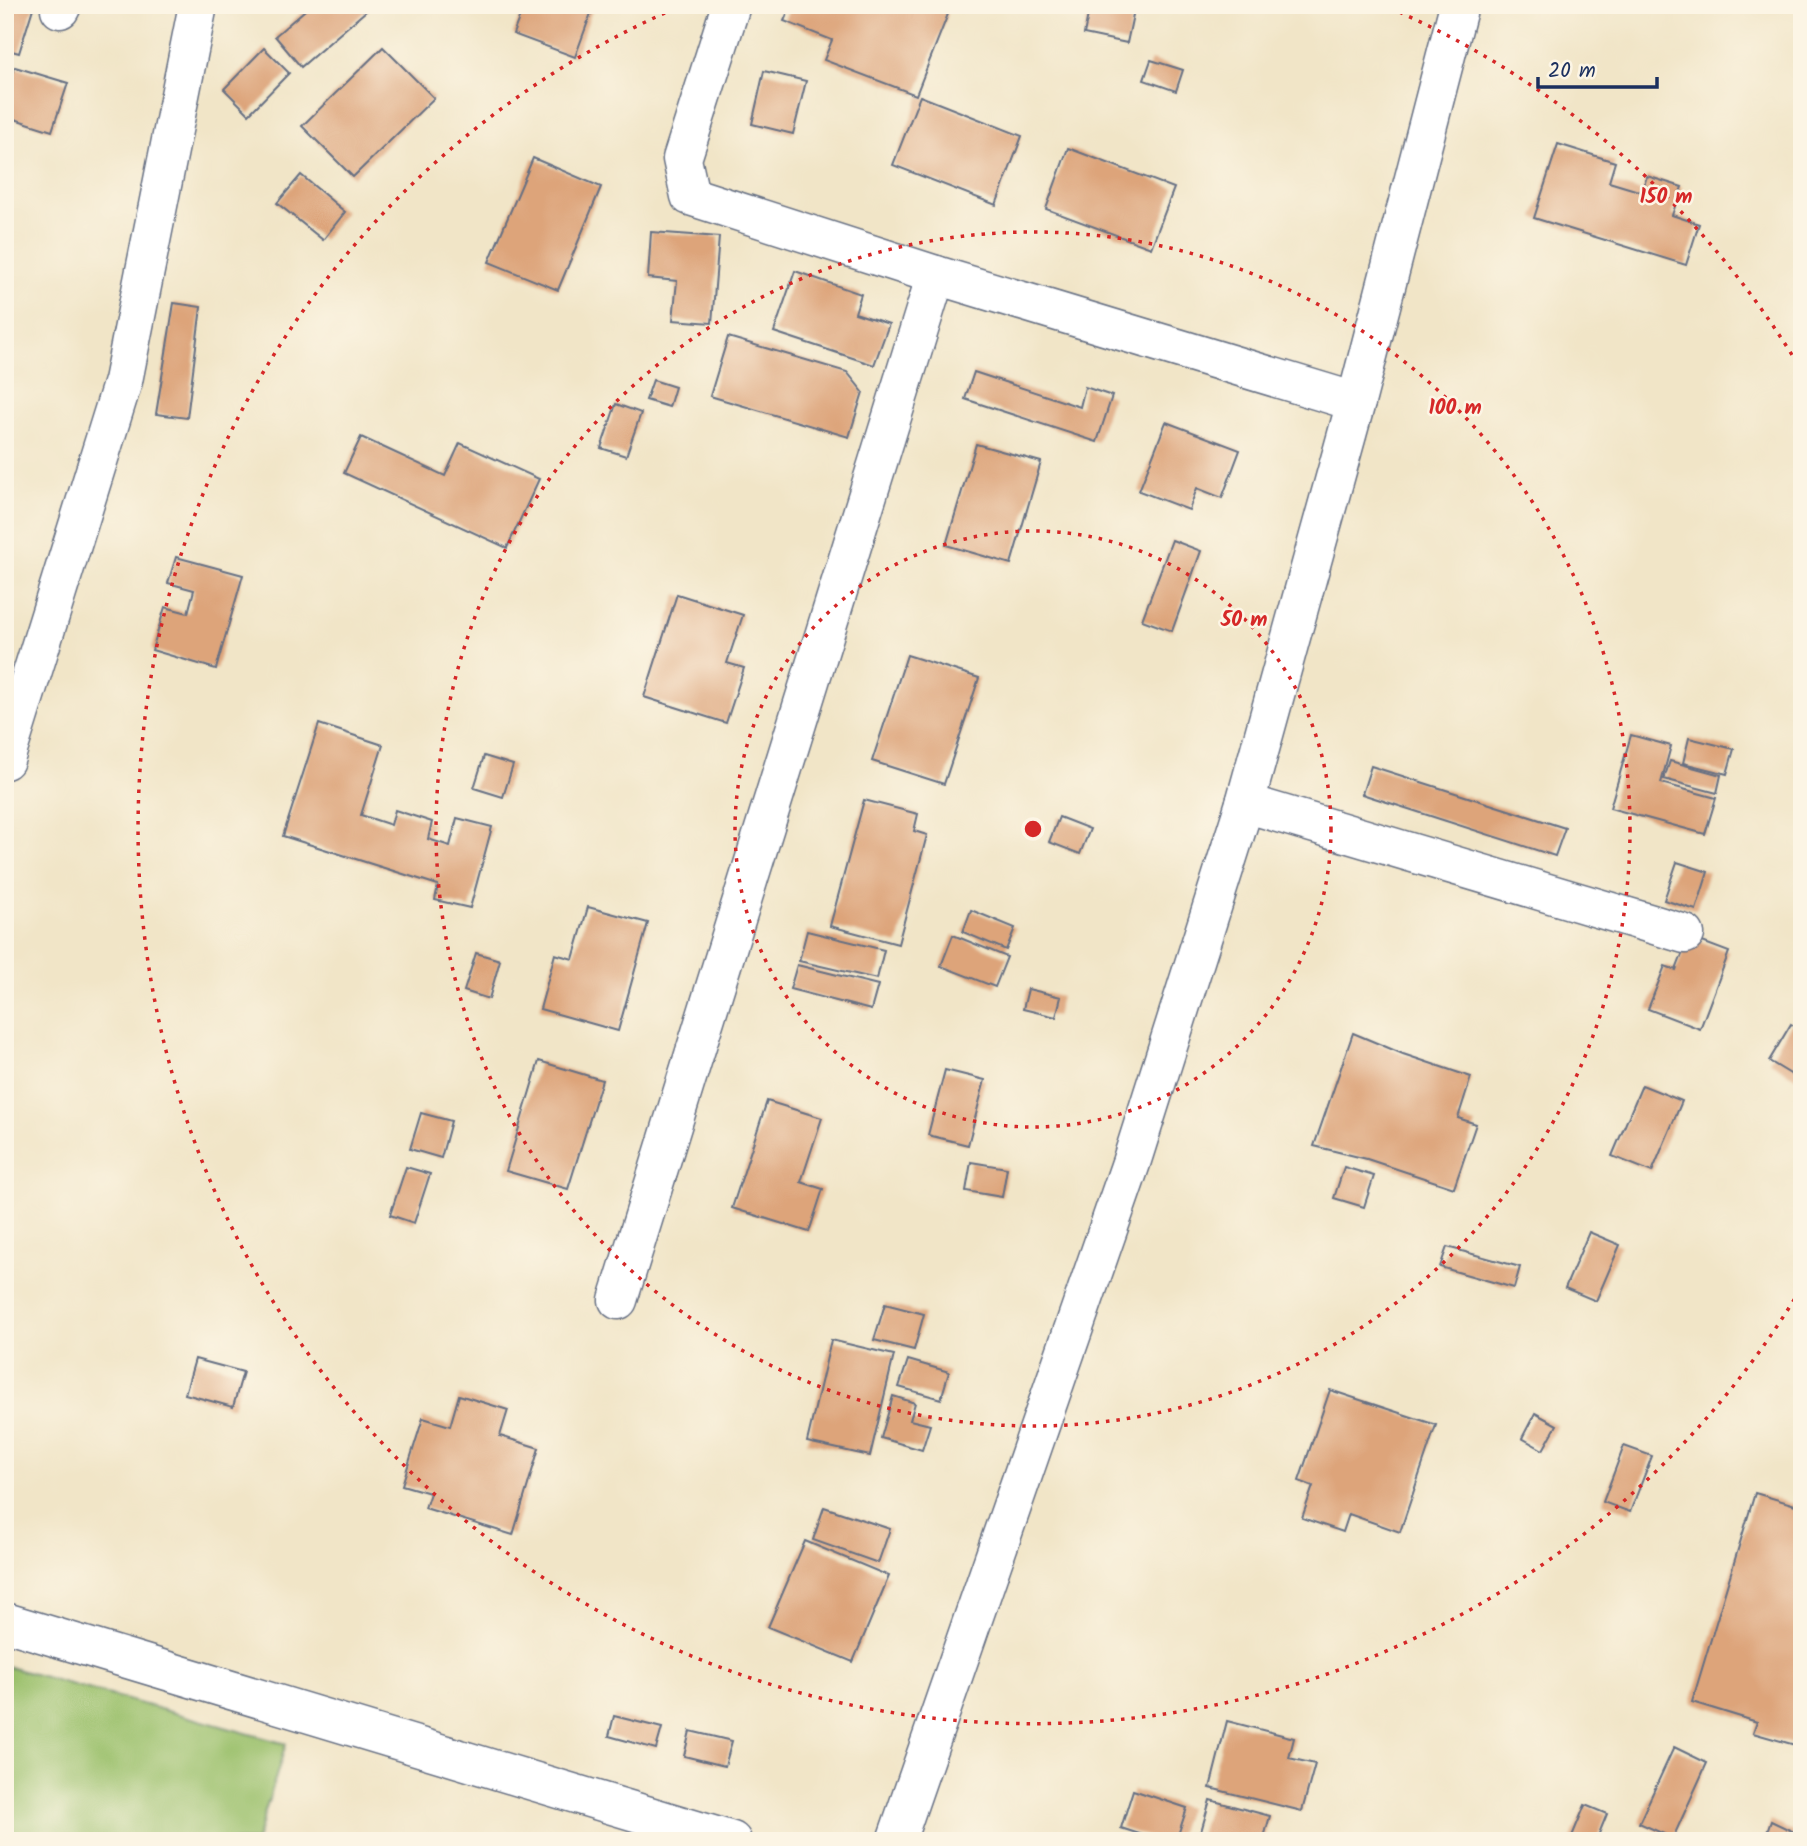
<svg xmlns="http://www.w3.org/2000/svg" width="1807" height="1846" viewBox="0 0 1807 1846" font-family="Kalam,sans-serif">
<rect width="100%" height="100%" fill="#fcf5e5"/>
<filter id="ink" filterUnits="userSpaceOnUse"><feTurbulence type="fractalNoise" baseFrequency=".0143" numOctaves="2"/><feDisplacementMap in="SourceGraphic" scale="14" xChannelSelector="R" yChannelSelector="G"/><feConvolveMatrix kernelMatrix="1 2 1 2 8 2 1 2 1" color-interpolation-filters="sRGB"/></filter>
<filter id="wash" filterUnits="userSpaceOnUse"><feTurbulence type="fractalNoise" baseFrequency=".00686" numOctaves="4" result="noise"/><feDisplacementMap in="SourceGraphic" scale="28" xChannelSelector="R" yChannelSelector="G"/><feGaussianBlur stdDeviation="1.57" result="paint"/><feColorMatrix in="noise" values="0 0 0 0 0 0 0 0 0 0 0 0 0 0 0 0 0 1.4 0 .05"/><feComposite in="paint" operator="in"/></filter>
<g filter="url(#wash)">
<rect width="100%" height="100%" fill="#f1e5c7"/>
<polygon fill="#9ac06b" stroke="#5a7864" stroke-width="2" points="5,1666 286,1744 256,1841 5,1841"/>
<g id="blocks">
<g fill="#dda47a">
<polygon points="5,5 34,5 19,53 5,49"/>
<polygon points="301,5 373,5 301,67 275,36 305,10"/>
<polygon points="524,5 594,5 575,57 513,34"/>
<polygon points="791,5 926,5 948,14 916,95 824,60 832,40 784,21"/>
<polygon points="1090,5 1135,5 1127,43 1084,34"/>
<polygon points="383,47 434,98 353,177 302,126"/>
<polygon points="264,48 289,73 249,114 224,89"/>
<polygon points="1151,60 1183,70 1176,91 1144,80"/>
<polygon points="15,67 68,83 52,131 5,116 5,95"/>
<polygon points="764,71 806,81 793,134 752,124"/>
<polygon points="920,96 1022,136 996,205 893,165"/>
<polygon points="1558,144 1615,162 1609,182 1642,192 1647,176 1682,187 1672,215 1699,224 1686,265 1534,218"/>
<polygon points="1068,148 1174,188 1151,248 1046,209"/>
<polygon points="533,158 601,187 558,290 489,262"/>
<polygon points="301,175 345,212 323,240 277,203"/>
<polygon points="651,232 719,237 712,323 673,320 677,281 648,278"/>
<polygon points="795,271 861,294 855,313 889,324 874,365 774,332"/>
<polygon points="174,303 201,307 187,418 156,414"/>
<polygon points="728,337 847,372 863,392 849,437 710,396"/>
<polygon points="974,372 1080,407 1085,387 1112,396 1097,442 965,399"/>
<polygon points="653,380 675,387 669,407 646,400"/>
<polygon points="616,404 641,413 626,456 601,448"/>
<polygon points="1166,422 1240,450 1222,498 1197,488 1189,510 1139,491"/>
<polygon points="361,437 445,476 460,443 539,479 507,548 344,473"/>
<polygon points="976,444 1041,462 1011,564 946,545"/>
<polygon points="1172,540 1201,551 1172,631 1142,620"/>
<polygon points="176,557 243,575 216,669 152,650 165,607 188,613 194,590 168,583"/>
<polygon points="677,594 743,615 727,663 744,668 726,723 644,697"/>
<polygon points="907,655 979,678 944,784 872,761"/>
<polygon points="319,724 383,745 361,815 391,825 395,810 432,822 428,839 450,846 457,818 492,827 470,908 435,900 438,885 283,836"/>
<polygon points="1631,735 1671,746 1661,783 1716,798 1705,834 1610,808"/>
<polygon points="1689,738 1734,749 1727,774 1683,763"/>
<polygon points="484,756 513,765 503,797 474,788"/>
<polygon points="1670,761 1721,775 1717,793 1664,779"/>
<polygon points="1371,766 1565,828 1555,856 1362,794"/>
<polygon points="864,800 918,814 914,831 927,835 898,944 830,926"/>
<polygon points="1059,817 1090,829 1080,854 1049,842"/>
<polygon points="1677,862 1708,872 1696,910 1664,900"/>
<polygon points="588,907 648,923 618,1031 540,1009 555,954 573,959"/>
<polygon points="971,910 1015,928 1006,950 963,932"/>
<polygon points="807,931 884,950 877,979 799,961"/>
<polygon points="953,935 1007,957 995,987 941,966"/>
<polygon points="1689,937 1729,952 1700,1029 1648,1009 1665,966 1676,970"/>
<polygon points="476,953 500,960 489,999 464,991"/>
<polygon points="797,965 878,985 871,1010 790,989"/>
<polygon points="1028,989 1061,997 1056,1017 1023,1009"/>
<polygon points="1791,1024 1802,1031 1802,1081 1769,1061"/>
<polygon points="1353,1033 1403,1054 1471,1077 1458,1118 1476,1124 1454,1188 1367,1159 1314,1146"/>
<polygon points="539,1061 602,1080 568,1189 506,1171"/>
<polygon points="945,1070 985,1080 968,1145 928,1135"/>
<polygon points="1642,1085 1682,1101 1652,1172 1612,1156"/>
<polygon points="767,1101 822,1118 801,1182 823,1189 809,1232 732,1208"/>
<polygon points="421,1113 451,1121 441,1158 410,1149"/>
<polygon points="971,1162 1007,1168 1002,1197 966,1191"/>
<polygon points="406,1167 430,1174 414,1223 390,1215"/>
<polygon points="1344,1167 1374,1176 1364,1207 1334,1198"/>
<polygon points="1589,1232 1620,1245 1596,1301 1565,1288"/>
<polygon points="1447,1247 1520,1267 1514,1288 1440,1267"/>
<polygon points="885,1304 924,1314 914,1350 874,1340"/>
<polygon points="831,1340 894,1355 870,1456 807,1442"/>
<polygon points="195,1359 243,1372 233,1407 185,1394"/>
<polygon points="908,1360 949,1372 941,1399 899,1387"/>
<polygon points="1330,1390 1436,1425 1400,1532 1349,1514 1343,1532 1302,1518 1313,1486 1299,1481"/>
<polygon points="459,1395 508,1410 500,1436 539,1448 513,1535 425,1508 430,1493 402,1485 423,1418 450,1426"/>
<polygon points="893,1396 915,1403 910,1420 930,1425 922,1450 881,1438"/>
<polygon points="1535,1413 1557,1425 1543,1450 1522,1438"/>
<polygon points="1624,1446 1652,1456 1630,1512 1603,1502"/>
<polygon points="1755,1493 1802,1507 1800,1669 1802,1670 1802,1747 1753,1733 1757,1722 1692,1702"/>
<polygon points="824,1507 890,1529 878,1563 813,1540"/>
<polygon points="805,1541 889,1576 853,1662 768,1627"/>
<polygon points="614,1716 662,1728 656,1749 609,1736"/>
<polygon points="1227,1721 1294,1738 1289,1758 1315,1764 1302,1811 1210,1788"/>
<polygon points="690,1731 732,1741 725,1766 684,1756"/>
<polygon points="1674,1747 1707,1763 1673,1838 1639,1823"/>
<polygon points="1133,1790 1187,1808 1176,1841 1161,1841 1121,1828"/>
<polygon points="1210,1800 1270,1816 1263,1841 1223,1841 1200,1835"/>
<polygon points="1585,1805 1607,1814 1596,1841 1570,1841"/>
<polygon points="1802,1818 1802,1841 1764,1841 1771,1821 1796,1833"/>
</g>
</g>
</g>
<g filter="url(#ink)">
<use href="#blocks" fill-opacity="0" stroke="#666f83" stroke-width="2"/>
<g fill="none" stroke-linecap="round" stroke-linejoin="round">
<g stroke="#666f83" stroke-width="41">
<g id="minor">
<polyline points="731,5 682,159 690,196 936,275 1356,402"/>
<polyline points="60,9 62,5"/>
<polyline points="5,760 123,381 198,5"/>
<polyline points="1245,803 1685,934"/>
<polyline points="618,1300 936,275"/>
<polyline points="5,1622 732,1841"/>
<polyline points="896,1841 1131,1163 1245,803 1356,402 1459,5"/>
</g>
</g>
<use href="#minor" stroke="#fff" stroke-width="38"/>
</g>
</g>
<g fill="none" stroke="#d62828" stroke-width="3.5" stroke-dasharray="3.5 7">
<circle cx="1033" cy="829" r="298"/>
<circle cx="1033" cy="829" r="597"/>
<path d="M1800 1290A895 895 0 1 1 676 8M1390 8A895 895 0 0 1 1800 368"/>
</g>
<circle cx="1033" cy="829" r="10" fill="#d62828" stroke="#fcf5e5" stroke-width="3.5"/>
<g font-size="21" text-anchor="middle" font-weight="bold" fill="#d62828" stroke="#fcf5e5" stroke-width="5" stroke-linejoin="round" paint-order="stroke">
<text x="1666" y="203">150 m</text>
<text x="1455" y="414">100 m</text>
<text x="1244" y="626">50 m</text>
</g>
<rect width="1807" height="1846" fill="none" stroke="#fcf5e5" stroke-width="28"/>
<path d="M1538 77v10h119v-10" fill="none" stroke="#1b2f5e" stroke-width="3.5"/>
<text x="1548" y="77" font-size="21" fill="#1b2f5e" stroke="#fcf5e5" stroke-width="5" paint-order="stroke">20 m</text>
</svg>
